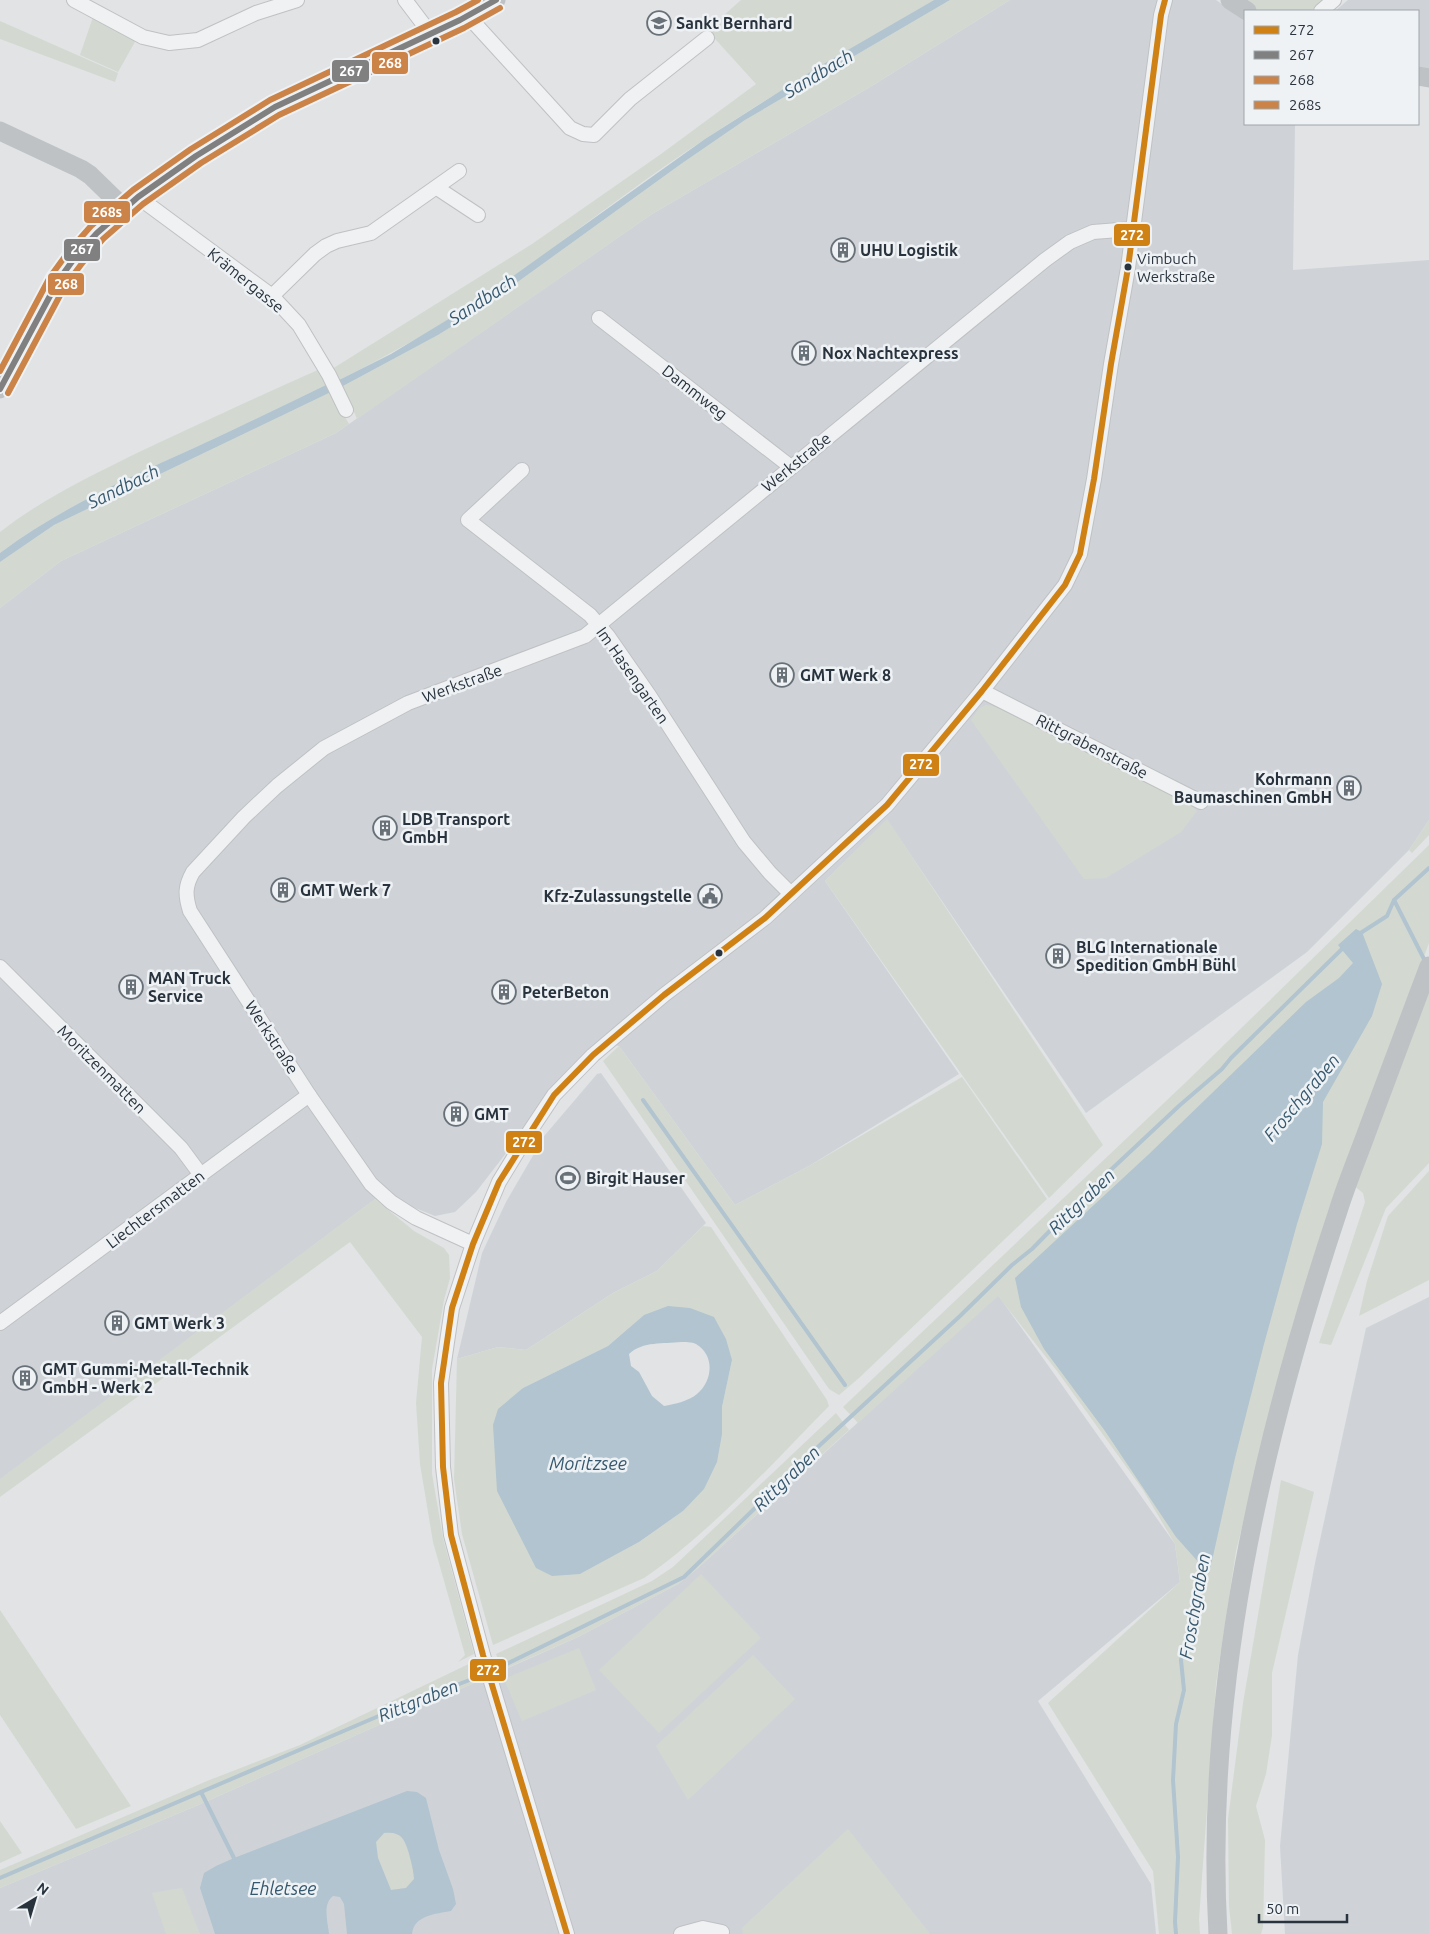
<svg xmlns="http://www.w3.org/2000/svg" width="1429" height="1934" viewBox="0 0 1429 1934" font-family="Ubuntu,sans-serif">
<rect width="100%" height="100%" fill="#e1e3e5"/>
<g fill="#cfd3d8">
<polygon points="1010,0 1216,0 1245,20 1245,124 1295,124 1293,270 1429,260 1429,820 1409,850 1307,952 1086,1113 887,820 825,881 959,1074 809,1166 735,1205 619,1046 598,1041 560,1083 476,1192 455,1212 435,1216 405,1204 386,1191 0,1480 0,608 61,561 336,433 652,214 870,87"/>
<polygon points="1348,0 1429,0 1429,72 1418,69 1418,11 1335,11"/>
<polygon points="601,1073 706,1223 657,1271 613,1293 526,1350 498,1347 457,1359 482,1253 506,1202 545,1135 597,1074"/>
<polygon points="998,1295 1175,1544 1180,1582 1038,1701 1151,1884 1156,1934 0,1934 0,1888 196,1806 578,1637 678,1584 698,1568"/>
<polygon points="1429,1297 1429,1934 1285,1934 1280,1846 1298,1655 1315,1563 1366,1328"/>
</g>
<g fill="#d3d9d1" fill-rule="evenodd">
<path d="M741 0H934C857 45 779 90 705 139 633 186 566 240 496 289 446 323 393 353 339 380L332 369 532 244 661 154 756 84 707 30Z"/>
<polygon points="950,0 1010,0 870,87 652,214 357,419 343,386 438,335 483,307 681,164 745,120"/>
<polygon points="1234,0 1324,0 1311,11 1255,11"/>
<polygon points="93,17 136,40 118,72 80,55"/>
<polygon points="0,21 118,73 115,82 0,39"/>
<path d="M320 369 328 384C283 406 239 427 194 448 127 478 59 509 0 553V532C42 499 91 476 139 452 199 424 259 396 320 369Z"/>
<polygon points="331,392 349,424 336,433 61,561 0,608 0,562 54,525"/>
<polygon points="986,705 1001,708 1189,804 1197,811 1181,832 1106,878 1084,879 971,720 980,708"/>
<polygon points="887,819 1103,1145 1049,1198 825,881"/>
<polygon points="1429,820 1429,835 1412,853 1409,850"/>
<polygon points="1429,845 1429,943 1329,1208 1292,1327 1236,1551 1216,1684 1199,1919 1200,1934 1159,1934 1153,1871 1048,1703 1180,1582 1175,1544 1143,1490 1057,1371 998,1296 858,1423 843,1407 1185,1083"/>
<polygon points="1429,987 1429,1163 1386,1208 1331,1345 1319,1343 1365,1202 1363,1193 1353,1185"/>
<polygon points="619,1046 735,1205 809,1166 962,1077 1047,1199 859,1378 839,1395 829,1389 603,1061"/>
<polygon points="1429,1171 1429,1280 1359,1316 1367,1281 1388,1216"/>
<polygon points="375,1199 414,1231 444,1248 449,1255 450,1278 444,1300 432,1369 432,1474 443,1538 474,1654 458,1662 465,1655 433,1542 420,1464 416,1403 422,1337 350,1242 0,1497 0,1479"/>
<path d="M703 1226 711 1227 827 1400 829 1406C772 1464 711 1532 644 1578L493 1645 462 1534 454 1479 457 1359 498 1347 526 1350 613 1293 657 1271ZM644 1315 732 1360 722 1407V1434L683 1511 639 1542 580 1574 523 1388 608 1346Z"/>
<polygon points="836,1413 849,1430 698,1568 678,1584 578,1637 502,1670 496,1654 652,1581 673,1567"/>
<polygon points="1281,1480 1314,1492 1272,1673 1272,1735 1266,1774 1256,1806 1265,1840 1263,1927 1261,1934 1232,1934 1229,1906 1228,1819 1243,1703"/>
<polygon points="701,1574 761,1638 659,1733 599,1670"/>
<polygon points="0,1610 131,1806 76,1829 0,1715"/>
<polygon points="579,1648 596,1690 522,1721 504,1679"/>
<polygon points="753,1655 795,1699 688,1800 656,1746"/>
<polygon points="477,1660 481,1680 196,1806 0,1888 0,1870 207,1781 300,1745"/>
<polygon points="0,1821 22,1853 0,1863"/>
<polygon points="848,1829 930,1934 743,1934 742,1928"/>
<path d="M385 1832C391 1832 399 1833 403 1839 408 1847 414 1870 414 1879L406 1888 391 1890 378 1858 376 1842Z"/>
<polygon points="182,1888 200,1934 166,1934 152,1893"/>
</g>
<g fill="#b1c4cf" fill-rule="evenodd">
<polygon points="934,0 950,0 745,120 681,164 483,307 438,335 343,386 339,380 391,354 447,320 495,289 705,139 815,69"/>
<path d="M328 384 331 392 54 525 0 562V553C59 509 127 478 194 448 239 427 283 406 328 384Z"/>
<polygon points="1356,929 1362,932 1382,984 1372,1016 1323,1102 1322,1144 1297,1224 1264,1344 1235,1458 1209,1574 1176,1537 1105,1431 1044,1349 1021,1307 1015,1278 1149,1154 1306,1002 1339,978 1353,963 1338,945"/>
<path d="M668 1306 690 1308 714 1317 726 1339 732 1360 722 1407V1434L717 1462 704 1489 683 1511 639 1542 580 1574 552 1576 536 1568 497 1491 493 1425 498 1409 523 1388 608 1346 644 1315ZM681 1342C685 1342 692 1342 696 1344 715 1355 713 1381 697 1394 689 1401 675 1404 664 1406L652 1396 639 1372 631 1366 629 1354C643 1341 663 1344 681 1342Z"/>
<path d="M407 1791 417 1792 426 1798 439 1850 453 1889 456 1904 451 1911C436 1914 414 1915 412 1934H347L344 1904 340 1897 333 1896C322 1904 328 1922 329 1934H215L200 1888 204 1873 216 1866 234 1858ZM384 1833C391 1832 399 1833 403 1839 408 1846 414 1871 414 1879L406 1888 391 1890 378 1858 376 1842Z"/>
</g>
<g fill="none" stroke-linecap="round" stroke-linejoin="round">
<g stroke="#b1c4cf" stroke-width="4">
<polyline points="1394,900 1426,963"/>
<polyline points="1359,934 1387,916 1394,900 1429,868"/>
<polyline points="643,1100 845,1385"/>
<polyline points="201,1792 234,1858"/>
<polyline points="0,1878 395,1709 490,1672 684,1577 820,1445 960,1316 1012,1265 1032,1249 1100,1180 1180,1105 1222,1069 1231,1058 1344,947"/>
<polyline points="1176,1934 1175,1922 1178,1857 1173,1780 1176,1724 1184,1690 1181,1660 1204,1563"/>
</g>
<g stroke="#bfc1c3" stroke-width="16">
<g id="street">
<polyline points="74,0 143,37 169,43 198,40 256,13 297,0"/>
<polyline points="405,0 430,33"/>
<polyline points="1321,11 1334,0"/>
<polyline points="467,15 570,128 583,134 594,135 630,99 707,38"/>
<polyline points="437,188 478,215"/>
<polyline points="138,197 272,296 299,325 329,375 346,410"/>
<polyline points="272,296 315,254 326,246 337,241 371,233 459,171"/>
<polyline points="599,318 791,467"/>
<polyline points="522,470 468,520 590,615 608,636 649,695 744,842 770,873 791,894"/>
<polyline points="982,691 1201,802"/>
<polyline points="0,967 181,1148 201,1175"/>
<path d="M473 1244 416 1218 391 1202 371 1184 309 1095 190 911C185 895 185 886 193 872L244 817 277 786 324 748 408 703 585 636 1045 260 1070 242 1093 232 1132 229"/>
<polyline points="0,1323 309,1095"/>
<polyline points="567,1934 483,1655 451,1535 443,1467 441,1383 452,1308 473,1244 499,1182 530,1131 554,1095 593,1055 664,995 765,918 887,805 982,691 1065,585 1080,554 1094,479 1111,364 1128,268 1161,15 1165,0"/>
<polyline points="681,1934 703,1928 722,1932"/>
</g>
</g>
<use href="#street" stroke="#f0f1f2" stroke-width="14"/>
<g stroke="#bfc2c5" stroke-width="19">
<polyline points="1230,0 1247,11"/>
<polyline points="1418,76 1429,78"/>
<polyline points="0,131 81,169 90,175 124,208"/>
<polyline points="0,389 58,281 76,256 97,233 138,197 196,156 275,107 460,20 496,0"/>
<path d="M1218 1934C1204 1688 1261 1443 1338 1211 1347 1182 1359 1154 1369 1126 1389 1073 1409 1019 1429 966"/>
</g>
<g stroke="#eef2f5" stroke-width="10">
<polyline id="bus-1" points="567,1934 483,1655 451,1535 443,1467 441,1383 452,1308 473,1244 499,1182 554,1095 593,1055 664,995 765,918 887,805 982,691 1065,585 1080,554 1094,479 1111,364 1128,268 1161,15 1165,0"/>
</g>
<g stroke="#eef2f5" stroke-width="10">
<polyline id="bus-2" points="0,389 58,281 76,256 97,233 138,197 196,156 275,107 460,20 496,0"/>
</g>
<g stroke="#eef2f5" stroke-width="10">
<polyline id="bus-3" points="8,393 65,286 83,262 103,239 143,204 201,163 279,115 464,28 500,8"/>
</g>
<g stroke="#eef2f5" stroke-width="10">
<polyline id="bus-4" points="0,371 50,277 69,251 91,226 133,190 191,149 270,100 456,12 478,0"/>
</g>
<use href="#bus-1" stroke="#d08113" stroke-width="6"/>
<use href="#bus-2" stroke="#808080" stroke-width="6"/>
<use href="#bus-3" stroke="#cb8347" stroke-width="6"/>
<use href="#bus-4" stroke="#cb8347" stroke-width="6"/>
</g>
<defs>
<g id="school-ring" transform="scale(1.25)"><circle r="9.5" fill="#eef2f5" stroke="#697178" stroke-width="1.5"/><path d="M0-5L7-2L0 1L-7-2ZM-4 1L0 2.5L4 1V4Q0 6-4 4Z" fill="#697178"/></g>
<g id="building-ring" transform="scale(1.25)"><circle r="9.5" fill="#eef2f5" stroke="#697178" stroke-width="1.5"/><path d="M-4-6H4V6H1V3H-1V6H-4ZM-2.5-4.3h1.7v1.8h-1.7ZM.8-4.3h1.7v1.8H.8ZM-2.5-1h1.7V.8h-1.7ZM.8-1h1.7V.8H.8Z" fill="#697178"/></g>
<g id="civic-ring" transform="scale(1.25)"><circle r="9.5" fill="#eef2f5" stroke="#697178" stroke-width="1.5"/><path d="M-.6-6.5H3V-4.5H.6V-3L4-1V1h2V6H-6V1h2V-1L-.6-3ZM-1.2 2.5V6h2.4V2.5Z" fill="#697178"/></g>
<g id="stadium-ring" transform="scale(1.25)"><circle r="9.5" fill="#eef2f5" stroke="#697178" stroke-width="1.5"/><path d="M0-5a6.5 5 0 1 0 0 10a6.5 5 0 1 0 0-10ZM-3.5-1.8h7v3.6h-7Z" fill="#697178"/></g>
</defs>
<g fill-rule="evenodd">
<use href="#school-ring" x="659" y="23"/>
<use href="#building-ring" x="843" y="250"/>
<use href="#building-ring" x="804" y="353"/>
<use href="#building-ring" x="782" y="675"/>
<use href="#building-ring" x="1349" y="788"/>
<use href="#building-ring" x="385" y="828"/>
<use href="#building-ring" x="283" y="890"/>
<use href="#civic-ring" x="710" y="896"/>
<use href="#building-ring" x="1058" y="956"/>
<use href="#building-ring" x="131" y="987"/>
<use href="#building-ring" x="504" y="992"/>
<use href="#building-ring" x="456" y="1114"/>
<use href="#stadium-ring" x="568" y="1178"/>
<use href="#building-ring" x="117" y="1323"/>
<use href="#building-ring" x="25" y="1378"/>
</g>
<g fill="#29333d" stroke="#eef2f5" stroke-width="2">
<circle cx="436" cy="41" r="4.5"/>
<circle cx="1128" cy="267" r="4.5"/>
<circle cx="719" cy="953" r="4.5"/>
</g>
<g text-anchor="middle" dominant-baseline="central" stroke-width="5" stroke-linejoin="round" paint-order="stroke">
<g font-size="15" fill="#29333d" stroke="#eef2f5" text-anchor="start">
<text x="1137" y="258">Vimbuch<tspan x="1137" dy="18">Werkstraße</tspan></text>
</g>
<g font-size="16" font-weight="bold" fill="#29333d" stroke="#eef2f5" text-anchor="start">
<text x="676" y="23">Sankt Bernhard</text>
<text x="860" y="250">UHU Logistik</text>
<text x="822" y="353">Nox Nachtexpress</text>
<text x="800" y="675">GMT Werk 8</text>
<text x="1332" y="779" text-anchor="end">Kohrmann<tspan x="1332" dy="18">Baumaschinen GmbH</tspan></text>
<text x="402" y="819">LDB Transport<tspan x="402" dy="18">GmbH</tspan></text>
<text x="300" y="890">GMT Werk 7</text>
<text x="692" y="896" text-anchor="end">Kfz-Zulassungstelle</text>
<text x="1076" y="947">BLG Internationale<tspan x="1076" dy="18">Spedition GmbH Bühl</tspan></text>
<text x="148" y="978">MAN Truck<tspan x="148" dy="18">Service</tspan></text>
<text x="522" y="992">PeterBeton</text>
<text x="474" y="1114">GMT</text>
<text x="586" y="1178">Birgit Hauser</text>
<text x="134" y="1323">GMT Werk 3</text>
<text x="42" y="1369">GMT Gummi-Metall-Technik<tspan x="42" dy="18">GmbH - Werk 2</tspan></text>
</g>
<g font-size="16" fill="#29333d" stroke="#eef2f5">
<text transform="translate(246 280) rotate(39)">Krämergasse</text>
<text transform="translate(695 392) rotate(38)">Dammweg</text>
<text transform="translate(796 462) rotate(-39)">Werkstraße</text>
<text transform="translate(633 675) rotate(55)">Im Hasengarten</text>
<text transform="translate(462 683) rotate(-20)">Werkstraße</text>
<text transform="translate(1092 746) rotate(27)">Rittgrabenstraße</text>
<text transform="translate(272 1037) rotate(57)">Werkstraße</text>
<text transform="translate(102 1069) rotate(45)">Moritzenmatten</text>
<text transform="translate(155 1209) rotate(-37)">Liechtersmatten</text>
</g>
<g font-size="18" font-style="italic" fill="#36586e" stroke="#eef2f5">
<text transform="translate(818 73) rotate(-31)">Sandbach</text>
<text transform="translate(482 299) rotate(-33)">Sandbach</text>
<text transform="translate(123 486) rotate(-26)">Sandbach</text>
<text transform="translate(1301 1097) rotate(-50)">Froschgraben</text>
<text transform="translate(1081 1201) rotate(-44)">Rittgraben</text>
<text x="588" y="1463">Moritzsee</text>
<text transform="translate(786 1478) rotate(-44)">Rittgraben</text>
<text transform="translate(1194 1606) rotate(-80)">Froschgraben</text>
<text transform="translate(418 1700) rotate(-22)">Rittgraben</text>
<text x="283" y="1888">Ehletsee</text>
</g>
</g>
<g stroke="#eef2f5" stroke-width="2">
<rect x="371" y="51" width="38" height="24" rx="5" fill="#cb8347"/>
<rect x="331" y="59" width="39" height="24" rx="5" fill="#808080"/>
<rect x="83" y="200" width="48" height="24" rx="5" fill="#cb8347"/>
<rect x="1113" y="223" width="38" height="24" rx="5" fill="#d08113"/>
<rect x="63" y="238" width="38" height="24" rx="5" fill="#808080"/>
<rect x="47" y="272" width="38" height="24" rx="5" fill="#cb8347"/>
<rect x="902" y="753" width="38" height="24" rx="5" fill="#d08113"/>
<rect x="505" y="1130" width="38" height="24" rx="5" fill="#d08113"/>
<rect x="469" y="1658" width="38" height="24" rx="5" fill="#d08113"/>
</g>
<g font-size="14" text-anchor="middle" font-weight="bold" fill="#fff">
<text x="390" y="68">268</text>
<text x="351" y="76">267</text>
<text x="107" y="217">268s</text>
<text x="1132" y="240">272</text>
<text x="82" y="254">267</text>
<text x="66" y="289">268</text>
<text x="921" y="769">272</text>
<text x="524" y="1147">272</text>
<text x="488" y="1675">272</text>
</g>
<rect x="1244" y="10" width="175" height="115" fill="#eef2f5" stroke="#9fa6ab"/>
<rect x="1254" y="26" width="25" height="8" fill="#d08113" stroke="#9fa6ab"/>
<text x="1289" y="35" font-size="15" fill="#29333d">272</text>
<rect x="1254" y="51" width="25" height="8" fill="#808080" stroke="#9fa6ab"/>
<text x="1289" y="60" font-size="15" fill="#29333d">267</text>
<rect x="1254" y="76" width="25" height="8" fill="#cb8347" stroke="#9fa6ab"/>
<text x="1289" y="85" font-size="15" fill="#29333d">268</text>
<rect x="1254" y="101" width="25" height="8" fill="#cb8347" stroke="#9fa6ab"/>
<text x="1289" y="110" font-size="15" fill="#29333d">268s</text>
<g transform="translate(35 1899) rotate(38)" stroke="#eef2f5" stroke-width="4" paint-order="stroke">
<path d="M0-4L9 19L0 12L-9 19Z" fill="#29333d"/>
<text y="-8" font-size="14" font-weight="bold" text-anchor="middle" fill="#29333d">N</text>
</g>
<path d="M1259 1914v8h88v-8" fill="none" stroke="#29333d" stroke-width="2.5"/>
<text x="1266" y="1914" font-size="15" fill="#29333d" stroke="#eef2f5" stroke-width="4" paint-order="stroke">50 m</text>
</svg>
